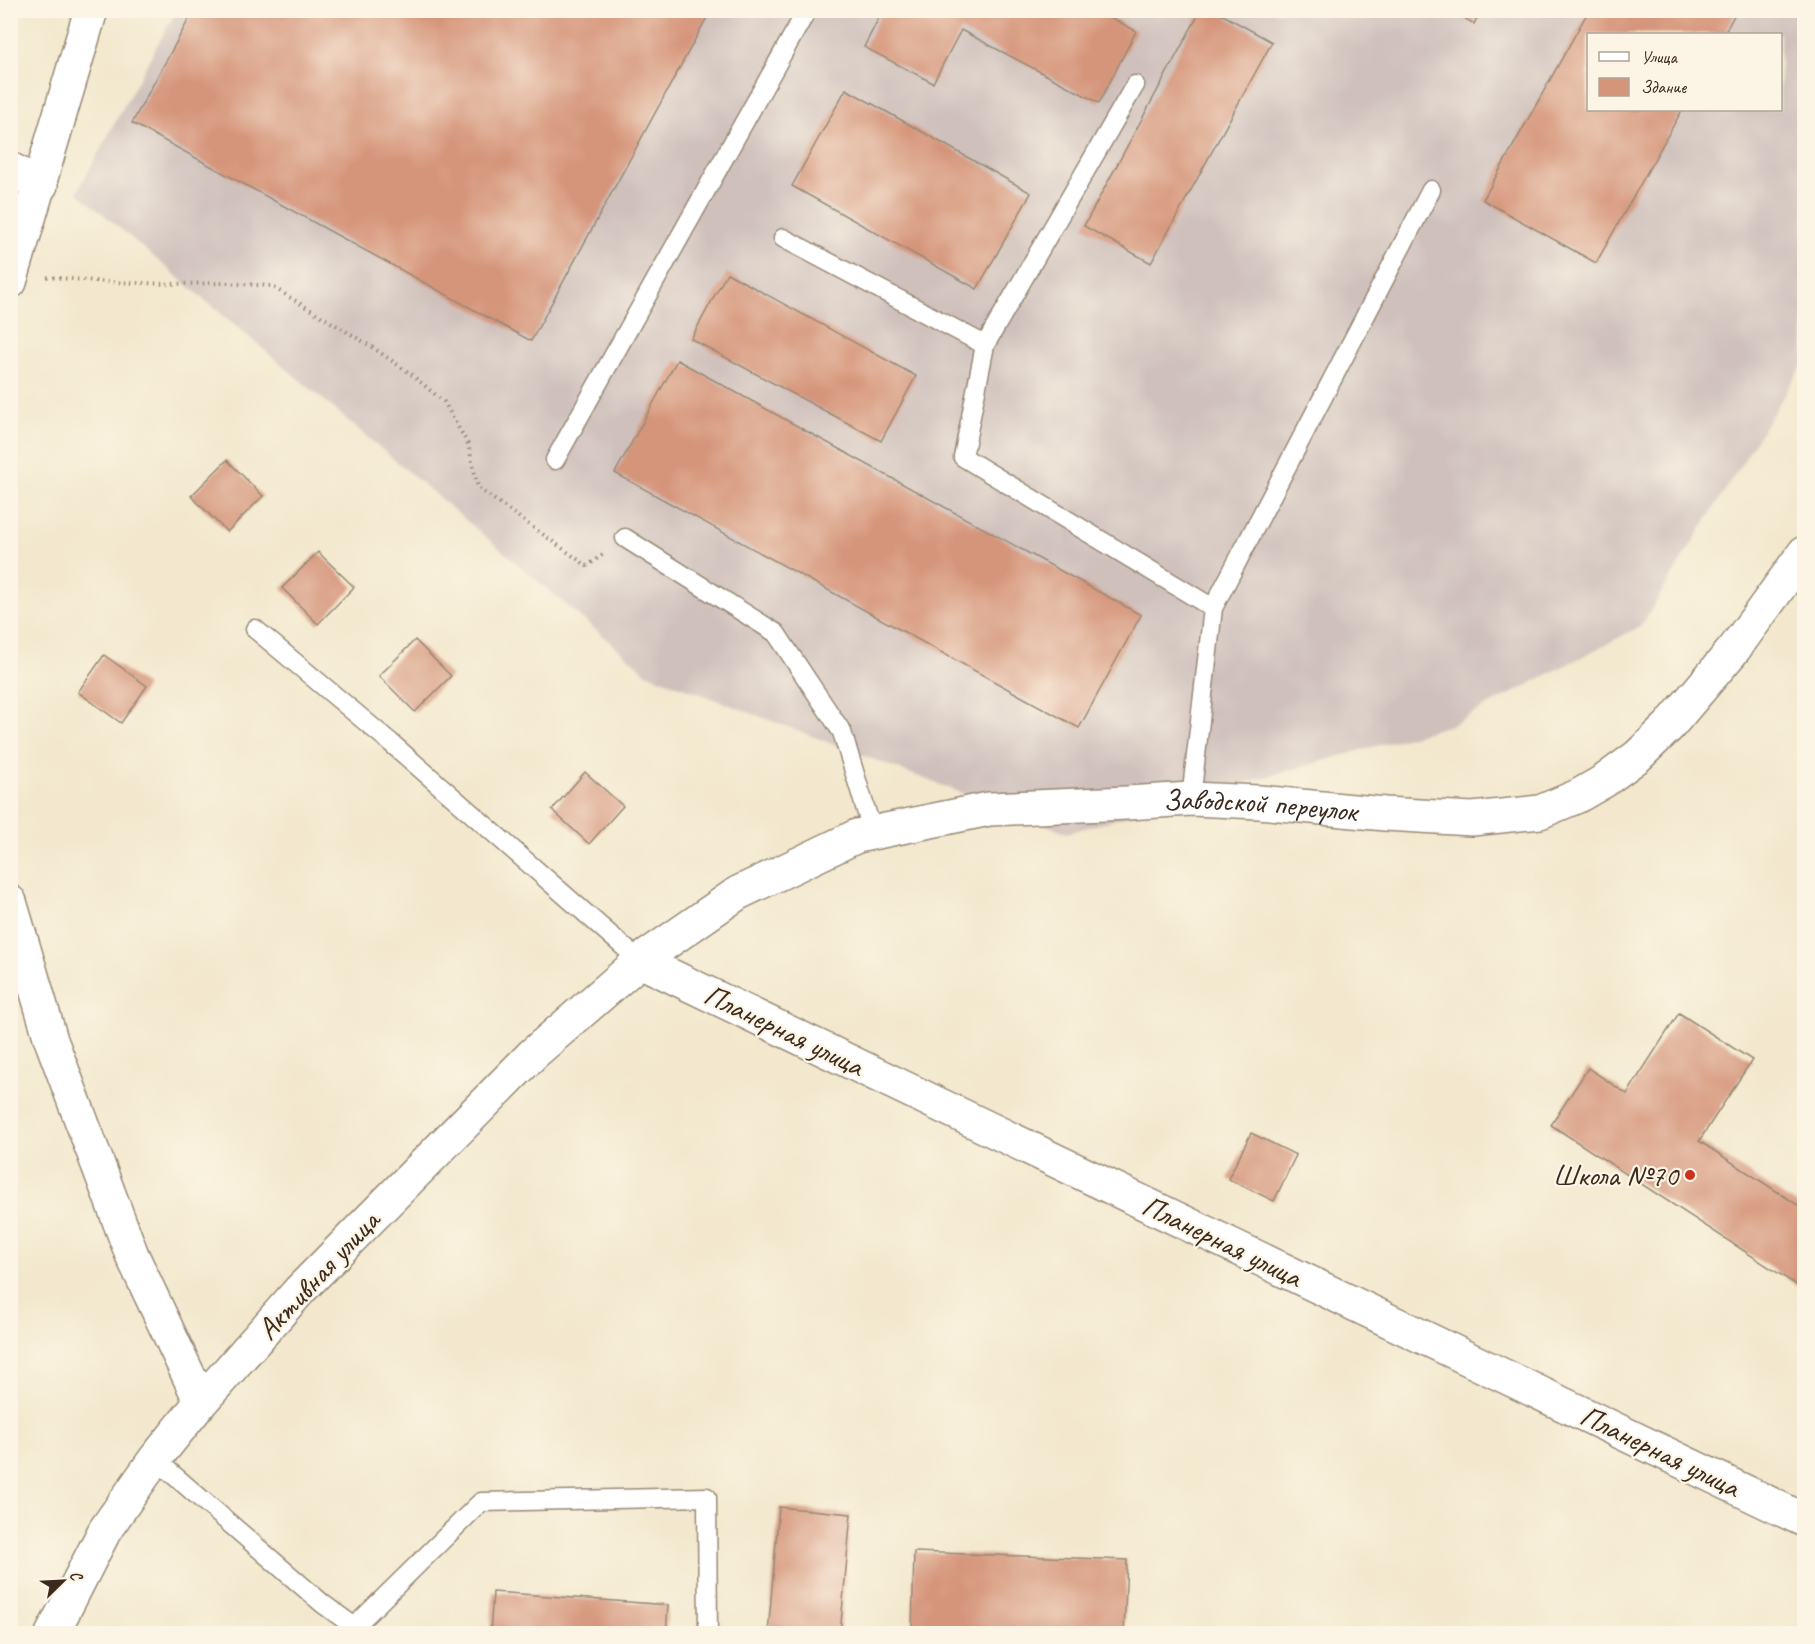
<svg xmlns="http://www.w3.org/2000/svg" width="1815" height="1644" viewBox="0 0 1815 1644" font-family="Caveat,sans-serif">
<rect width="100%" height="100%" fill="#fcf5e5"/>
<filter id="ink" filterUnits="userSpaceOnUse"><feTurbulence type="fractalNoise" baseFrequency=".0167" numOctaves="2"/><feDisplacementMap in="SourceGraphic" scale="12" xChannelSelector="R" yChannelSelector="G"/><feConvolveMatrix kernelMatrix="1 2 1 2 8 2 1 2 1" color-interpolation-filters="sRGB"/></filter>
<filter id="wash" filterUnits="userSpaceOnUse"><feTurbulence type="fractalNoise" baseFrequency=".008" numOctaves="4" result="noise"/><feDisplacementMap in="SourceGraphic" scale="24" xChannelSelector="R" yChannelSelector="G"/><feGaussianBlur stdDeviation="1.35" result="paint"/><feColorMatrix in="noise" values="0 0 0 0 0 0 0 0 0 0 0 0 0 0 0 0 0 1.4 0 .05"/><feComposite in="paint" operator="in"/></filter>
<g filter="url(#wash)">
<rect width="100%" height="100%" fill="#f3e8cd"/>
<path fill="#cfc0bb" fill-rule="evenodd" d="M176 11H1804V363L1641 626 1451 725 1067 833 648 674 77 192ZM1588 34H1780V110H1588Z"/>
<g id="blocks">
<g fill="#d5957a">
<polygon points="194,10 711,10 531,341 132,123"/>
<polygon points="883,10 1097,10 1136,31 1099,103 961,30 933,83 864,47"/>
<polygon points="1201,10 1214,10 1272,42 1151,263 1084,226"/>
<polygon points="1451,10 1481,10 1474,24"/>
<polygon points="1589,10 1737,10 1724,34 1588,34 1588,110 1682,110 1596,263 1483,200"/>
<polygon points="846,89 1031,193 977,289 792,186"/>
<polygon points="727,273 916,376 881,441 691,339"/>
<polygon points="677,360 1141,615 1079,728 615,473"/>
<polygon points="227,460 263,496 227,532 191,496"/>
<polygon points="318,552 354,587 318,624 282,588"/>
<polygon points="415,640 451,676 415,712 379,676"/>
<polygon points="104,655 147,686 121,723 78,692"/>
<polygon points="585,772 623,806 589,844 552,810"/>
<polygon points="1679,1013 1752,1060 1699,1141 1804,1209 1804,1290 1551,1125 1588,1068 1627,1094"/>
<polygon points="1251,1133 1296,1155 1274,1201 1228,1179"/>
<polygon points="779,1507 851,1514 840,1634 768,1634"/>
<polygon points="914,1552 1127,1560 1124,1634 912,1634"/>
<polygon points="493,1592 668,1605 666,1634 490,1634"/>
</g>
</g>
</g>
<g filter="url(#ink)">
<use href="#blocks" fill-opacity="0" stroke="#978976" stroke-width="1.5"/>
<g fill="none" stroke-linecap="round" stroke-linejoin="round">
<g stroke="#978976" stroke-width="21">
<g id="lane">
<polyline points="1135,85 985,345 963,457 1213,608"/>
<polyline points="783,238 985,345"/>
<polyline points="555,460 807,10"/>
<polyline points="625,538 776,633 842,732 873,833"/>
<polyline points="255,629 390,742 640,961"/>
<polyline points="1191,799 1213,608 1431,190"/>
<polyline points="155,1459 323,1604 363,1633"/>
<polyline points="354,1627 481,1502 707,1497 708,1634"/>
</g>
</g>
<g stroke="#978976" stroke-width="36">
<g id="street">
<polyline points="10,169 41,185"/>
<polyline points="10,282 91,10"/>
<polyline points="10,902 51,1040 132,1255 201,1402"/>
<polyline points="640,961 1804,1520"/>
</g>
</g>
<g stroke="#978976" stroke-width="36">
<g id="secondary">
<path id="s1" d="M52 1634 105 1530 155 1459 201 1402 300 1290 533 1054 640 961 738 893 857 836 989 809 1127 803 1191 799 1259 802 1385 814 1472 819 1540 812 1578 796 1604 781 1638 756 1669 726 1735 648 1804 553"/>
</g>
</g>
<polyline stroke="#978976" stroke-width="4" stroke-dasharray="1.5 4.5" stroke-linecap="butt" points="47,277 108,282 172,284 227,283 271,286 369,345 411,374 444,402 468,444 478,488 587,566 605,553"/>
<use href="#lane" stroke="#fff" stroke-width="18"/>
<use href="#street" stroke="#fff" stroke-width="33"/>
<use href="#secondary" stroke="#fff" stroke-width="33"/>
</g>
</g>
<circle fill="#c8321e" stroke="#fcf5e5" stroke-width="2" cx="1690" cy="1175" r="6"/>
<g text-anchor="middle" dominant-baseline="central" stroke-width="4.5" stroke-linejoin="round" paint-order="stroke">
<g font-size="30" fill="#3b2a1e" stroke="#fcf5e5">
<text stroke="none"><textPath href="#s1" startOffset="1557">Заводской переулок</textPath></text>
<text transform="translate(784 1030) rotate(26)">Планерная улица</text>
<text transform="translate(1222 1241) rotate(26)">Планерная улица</text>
<text transform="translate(318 1275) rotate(-47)">Активная улица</text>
<text transform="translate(1660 1451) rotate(26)">Планерная улица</text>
</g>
<g font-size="30" fill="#3b2a1e" stroke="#fcf5e5" text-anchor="end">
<text x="1678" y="1175">Школа №70</text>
</g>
</g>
<rect width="1815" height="1644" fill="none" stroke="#fcf5e5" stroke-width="36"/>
<rect x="1587" y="33" width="195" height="78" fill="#fcf5e5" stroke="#afa495" stroke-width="1.5"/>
<rect x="1599" y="52" width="30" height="9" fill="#ffffff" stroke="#afa495" stroke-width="1.5"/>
<text x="1641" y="63" font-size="18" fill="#3b2a1e">Улица</text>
<rect x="1599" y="78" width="30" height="18" fill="#d5957a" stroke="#afa495" stroke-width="1.5"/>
<text x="1641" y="93" font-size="18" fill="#3b2a1e">Здание</text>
<g transform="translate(63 1581) rotate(66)" stroke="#fcf5e5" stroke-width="4.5" paint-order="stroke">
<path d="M0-4.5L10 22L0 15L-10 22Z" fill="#3b2a1e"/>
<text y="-9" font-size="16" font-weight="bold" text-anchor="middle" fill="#3b2a1e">С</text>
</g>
</svg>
